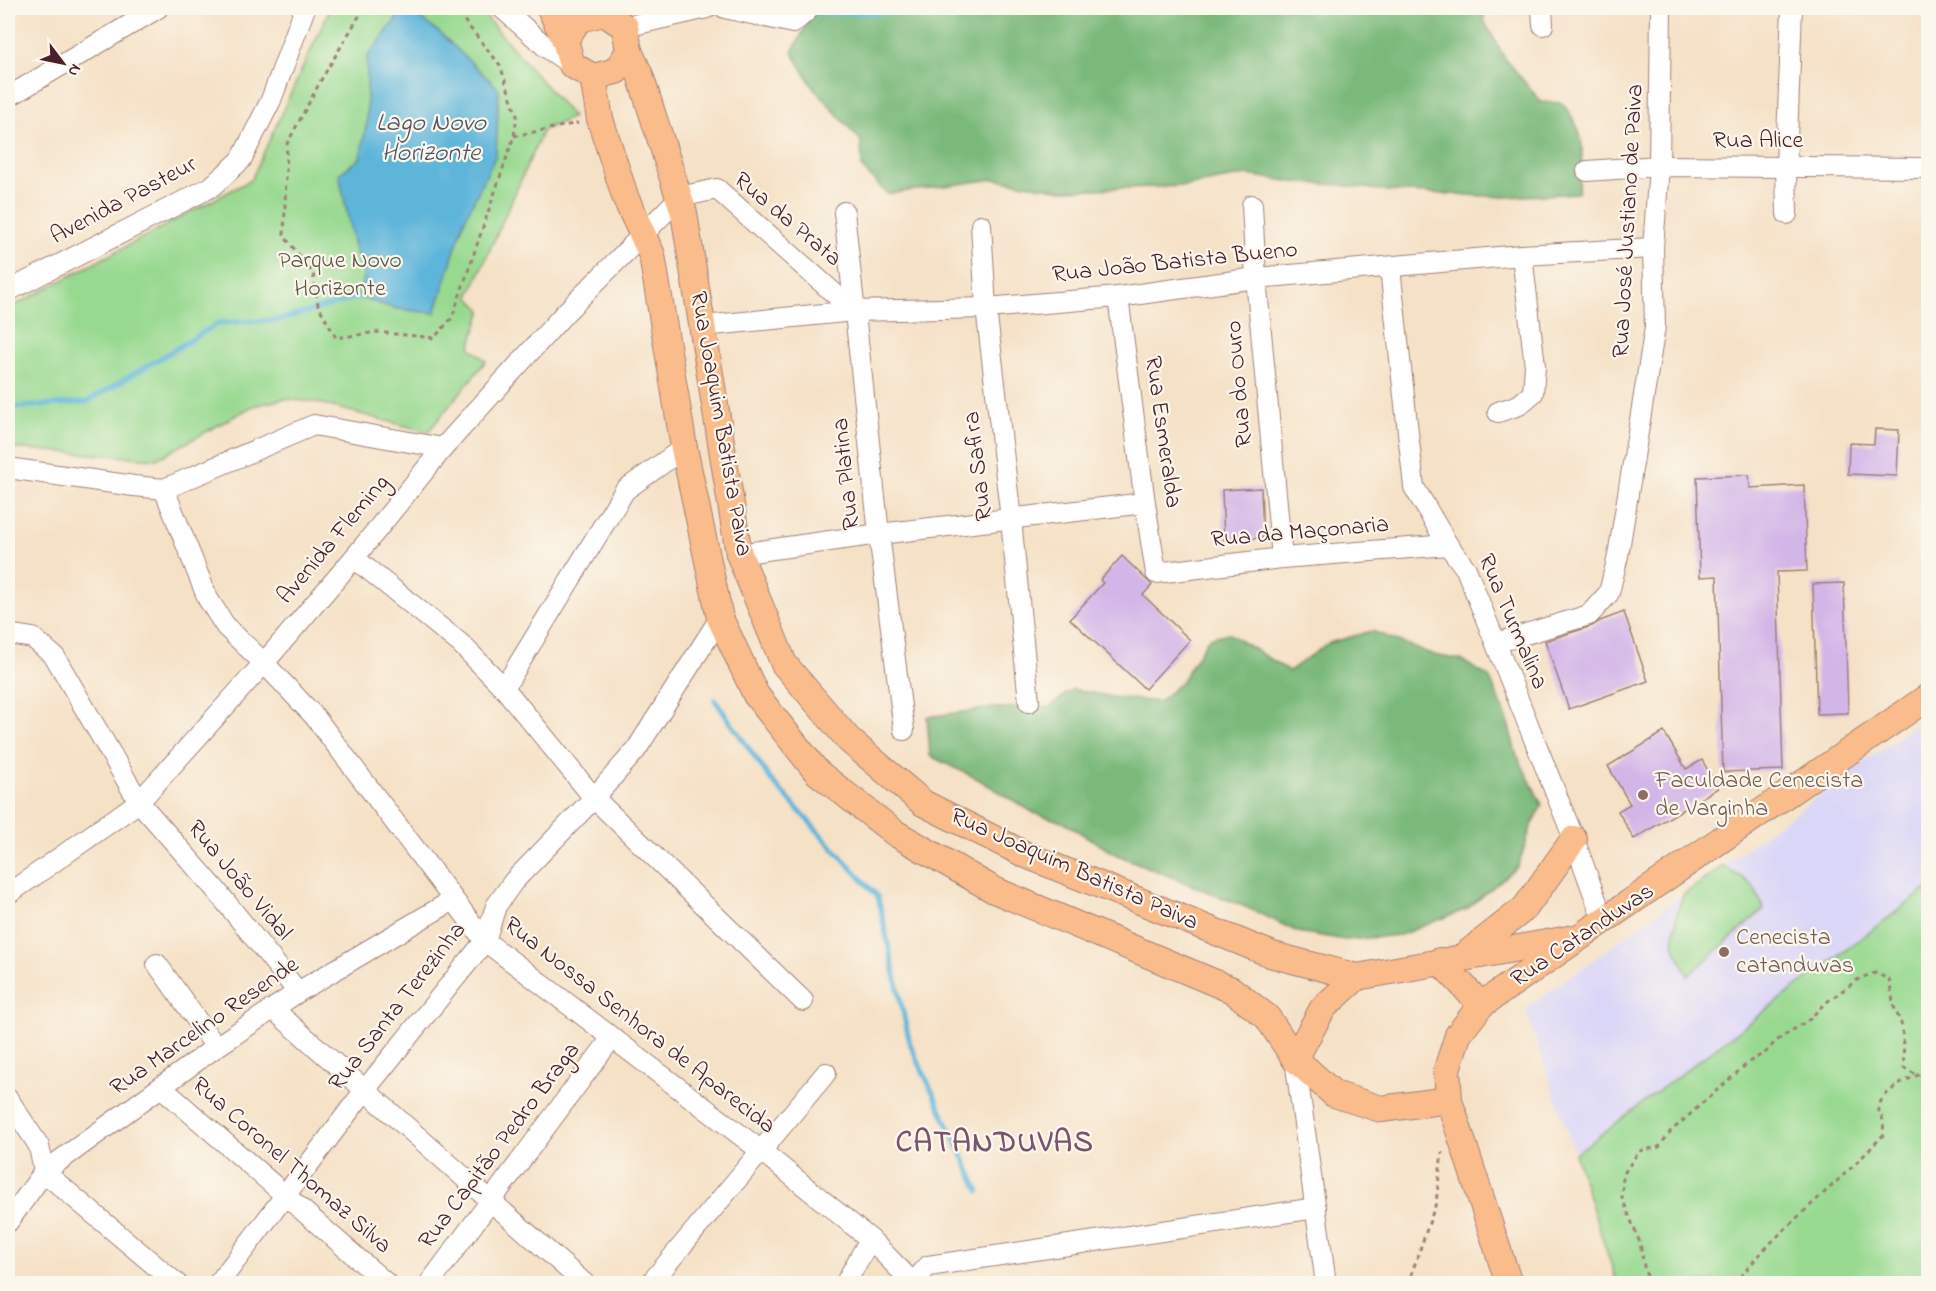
<svg xmlns="http://www.w3.org/2000/svg" width="1936" height="1291" viewBox="0 0 1936 1291" font-family="'Indie Flower',sans-serif">
<rect width="100%" height="100%" fill="#fbf7ec"/>
<filter id="ink" filterUnits="userSpaceOnUse"><feTurbulence type="fractalNoise" baseFrequency=".0167" numOctaves="2"/><feDisplacementMap in="SourceGraphic" scale="12" xChannelSelector="R" yChannelSelector="G"/><feConvolveMatrix kernelMatrix="1 2 1 2 8 2 1 2 1" color-interpolation-filters="sRGB"/></filter>
<filter id="wash" filterUnits="userSpaceOnUse"><feTurbulence type="fractalNoise" baseFrequency=".008" numOctaves="4" result="noise"/><feDisplacementMap in="SourceGraphic" scale="24" xChannelSelector="R" yChannelSelector="G"/><feGaussianBlur stdDeviation="1.35" result="paint"/><feColorMatrix in="noise" values="0 0 0 0 0 0 0 0 0 0 0 0 0 0 0 0 0 1.4 0 .05"/><feComposite in="paint" operator="in"/></filter>
<g filter="url(#wash)">
<rect width="100%" height="100%" fill="#f5e1c6"/>
<polygon fill="#dad6f7" points="1928,716 1928,888 1575,1154 1526,1009"/>
<g fill="#98d990" stroke="#717c5e" stroke-width="1.5">
<polygon points="333,8 478,8 573,117 543,130 469,297 482,310 470,347 486,361 428,432 315,402 283,399 253,406 157,459 8,448 8,309 251,180 328,13"/>
<polygon points="1723,866 1753,885 1764,909 1688,976 1673,944 1677,914 1683,895"/>
<polygon points="1928,888 1928,1283 1617,1283 1575,1154"/>
</g>
<g fill="#7ab97a" stroke="#626c52" stroke-width="1.5">
<path d="M816 8H1485L1484 20 1504 57 1541 102 1562 103C1590 137 1582 153 1578 193L1506 197 1389 191 1339 185 1302 183 1246 175 1186 186 1063 190 995 179 887 194 862 168 861 141 813 87 792 52Z"/>
<polygon points="1372,631 1434,655 1461,660 1489,677 1506,715 1516,753 1542,805 1532,824 1518,866 1467,909 1400,935 1346,940 1298,932 1248,908 1115,854 1063,822 1034,813 978,779 930,756 927,717 993,708 1050,707 1072,689 1113,697 1159,702 1181,682 1209,638 1228,633 1289,671 1329,643"/>
</g>
<polygon fill="#5db5da" stroke="#546a82" stroke-width="1.5" points="405,8 439,32 499,89 496,155 464,221 435,313 397,309 358,297 364,277 354,246 339,174 360,158 367,122 367,57"/>
<g fill="none" stroke-linecap="round" stroke-linejoin="round">
<g stroke="#5db5da" stroke-width="5">
<polyline points="811,13 901,13 913,8"/>
<polyline points="8,408 87,402 219,323 279,320 358,297"/>
<polyline points="715,700 771,780 878,897 910,1044 979,1191"/>
</g>
</g>
<g id="blocks">
<g fill="#d3b6e8">
<polygon points="1875,429 1899,430 1897,476 1848,474 1849,443 1874,444"/>
<polygon points="1749,475 1750,488 1804,485 1807,571 1777,572 1783,770 1723,772 1717,576 1700,577 1697,477"/>
<polygon points="1261,488 1263,538 1224,540 1222,490"/>
<polygon points="1122,556 1152,585 1143,595 1190,640 1145,689 1070,619 1103,583 1100,580"/>
<polygon points="1844,583 1848,713 1817,714 1813,584"/>
<polygon points="1624,612 1648,681 1569,709 1545,641 1592,626 1600,621"/>
<polygon points="1664,732 1686,769 1702,760 1718,788 1634,839 1618,811 1630,804 1608,766"/>
</g>
</g>
</g>
<g filter="url(#ink)">
<use href="#blocks" fill-opacity="0" stroke="#a08078" stroke-width="1.5"/>
<g fill="none" stroke-linecap="round" stroke-linejoin="round">
<g stroke="#a08078" stroke-width="22">
<g id="minor">
<polyline points="502,8 547,48 572,65"/>
<polyline points="725,8 793,23 807,11 806,8"/>
<polyline points="1542,8 1543,25"/>
<polyline points="625,27 707,8"/>
<polyline points="8,97 158,8"/>
<polyline points="1587,171 1659,166 1928,168"/>
<polyline points="1252,205 1256,278 1282,558"/>
<polyline points="844,212 879,534 904,730"/>
<polyline points="1787,214 1786,167 1792,8"/>
<polyline points="981,225 986,308 1011,519 1029,702"/>
<polyline points="1390,268 1414,487 1448,545 1466,569 1574,839 1604,922"/>
<polyline points="8,291 211,187 241,160 271,100 305,8"/>
<polyline points="1118,297 1145,503 1156,573 1282,558 1448,545"/>
<polyline points="703,326 854,311 986,308 1118,297 1256,278 1522,255 1653,248"/>
<polyline points="1498,412 1519,405 1533,393 1535,366 1522,255"/>
<polyline points="8,468 134,486 164,489 208,599 226,627 264,663 315,717 485,941 760,1150 870,1239 914,1284"/>
<polyline points="164,489 314,425 443,448"/>
<polyline points="739,554 879,534 1145,503"/>
<polyline points="354,558 461,644 504,688 594,798 803,1001"/>
<polyline points="8,634 33,638 55,657 139,802 216,890 298,992"/>
<polyline points="1496,643 1589,615 1609,593 1618,556 1655,327 1653,248 1659,166 1661,8"/>
<polyline points="504,688 625,490 684,448"/>
<polyline points="8,894 139,802 264,663 354,558 443,448 565,313 680,197 717,189 854,311"/>
<polyline points="157,964 216,1047"/>
<polyline points="273,1009 585,1284"/>
<polyline points="1295,1059 1326,1284"/>
<polyline points="161,1087 387,1284"/>
<polyline points="8,1099 39,1146 44,1172 177,1284"/>
<polyline points="8,1222 44,1172 216,1047 298,992 453,900"/>
<polyline points="914,1282 928,1266 1316,1208"/>
<polyline points="218,1284 365,1090 485,941 496,906 513,882 594,798 636,750 720,618"/>
<polyline points="429,1284 611,1039"/>
<polyline points="650,1284 826,1073"/>
<polyline points="845,1284 870,1239"/>
</g>
</g>
<g stroke="#a08078" stroke-width="28">
<g id="major">
<polyline points="550,8 565,40"/>
<polygon points="604,13 625,27 629,51 616,71 593,77 572,65 565,40 579,19"/>
<polyline points="629,51 640,75 684,213 739,554 784,664 849,740 923,803 1026,855 1273,955 1357,977 1580,937"/>
<polyline points="593,77 600,119 626,199 652,255 684,448 720,618 756,695 817,772 895,833 994,890 1232,990 1267,1017 1295,1059 1334,1094 1381,1109 1449,1100"/>
<polyline points="1464,956 1525,908 1574,839"/>
<polyline points="1440,961 1481,1005"/>
<polyline points="1295,1059 1323,1008 1357,977"/>
<polyline points="1509,1284 1449,1100 1447,1069 1458,1035 1481,1005 1928,697"/>
</g>
</g>
<g stroke="#a08078" stroke-width="3" stroke-dasharray="4.5 4.5" stroke-linecap="butt">
<polyline points="364,8 321,80 287,144 284,236 313,273 318,305 336,338 377,332 434,338 452,318 514,136 517,116 500,65 454,8"/>
<polyline points="514,136 578,123"/>
<polyline points="1408,1284 1436,1203 1442,1152"/>
<polyline points="1652,1284 1645,1272 1640,1243 1622,1198 1623,1175 1639,1151 1659,1147 1670,1132 1749,1062 1766,1052 1776,1041 1810,1019 1824,1004 1860,978 1875,973 1889,979 1894,1007 1901,1023 1903,1034 1904,1068 1917,1075"/>
<path d="M1735 1284C1777 1228 1837 1187 1883 1135 1883 1131 1884 1125 1883 1120 1881 1115 1878 1113 1879 1107 1881 1091 1914 1075 1928 1072"/>
</g>
<use href="#minor" stroke="#fff" stroke-width="20"/>
<use href="#major" stroke="#fabc8b" stroke-width="26"/>
</g>
</g>
<g fill="#8d6e63" stroke="#fbf7ec" stroke-width="2">
<circle cx="1643" cy="795" r="6"/>
<circle cx="1724" cy="952" r="6"/>
</g>
<g text-anchor="middle" dominant-baseline="central" stroke-width="4.5" stroke-linejoin="round" paint-order="stroke">
<g font-size="24" fill="#4a1f2b" stroke="#fbf7ec">
<text x="1758" y="141">Rua Alice</text>
<text transform="translate(124 201) rotate(-28)">Avenida Pasteur</text>
<text transform="translate(787 220) rotate(40)">Rua da Prata</text>
<text transform="translate(1629 221) rotate(-87)">Rua José Justiano de Paiva</text>
<text transform="translate(1175 263) rotate(-6)">Rua João Batista Bueno</text>
<text transform="translate(1240 384) rotate(-95)">Rua do Ouro</text>
<text transform="translate(720 424) rotate(80)">Rua Joaquim Batista Paiva</text>
<text transform="translate(1162 432) rotate(82)">Rua Esmeralda</text>
<text transform="translate(979 466) rotate(-97)">Rua Safira</text>
<text transform="translate(847 474) rotate(-96)">Rua Platina</text>
<text transform="translate(1300 533) rotate(-5)">Rua da Maçonaria</text>
<text transform="translate(334 540) rotate(-50)">Avenida Fleming</text>
<text transform="translate(1512 622) rotate(67)">Rua Turmalina</text>
<text transform="translate(1074 870) rotate(24)">Rua Joaquim Batista Paiva</text>
<text transform="translate(239 881) rotate(50)">Rua João Vidal</text>
<text transform="translate(1583 936) rotate(-34)">Rua Catanduvas</text>
<text transform="translate(398 1007) rotate(-52)">Rua Santa Terezinha</text>
<text transform="translate(639 1026) rotate(38)">Rua Nossa Senhora de Aparecida</text>
<text transform="translate(205 1027) rotate(-35)">Rua Marcelino Resende</text>
<text transform="translate(500 1146) rotate(-53)">Rua Capitão Pedro Braga</text>
<text transform="translate(291 1166) rotate(41)">Rua Coronel Thomaz Silva</text>
</g>
<g font-size="24" fill="#615749" stroke="#fbf7ec">
<text x="340" y="261">Parque Novo<tspan x="340" dy="28">Horizonte</tspan></text>
</g>
<g font-size="24" fill="#785e54" stroke="#fbf7ec" text-anchor="start">
<text x="1655" y="781">Faculdade Cenecista<tspan x="1655" dy="28">de Varginha</tspan></text>
<text x="1736" y="938">Cenecista<tspan x="1736" dy="28">catanduvas</tspan></text>
</g>
<g font-size="26" font-style="italic" fill="#515468" stroke="#fbf7ec">
<text x="431" y="124">Lago Novo<tspan x="431" dy="30">Horizonte</tspan></text>
</g>
<g font-size="30" font-weight="bold" letter-spacing="1.5" fill="#7a546d" stroke="#fbf7ec">
<text x="995" y="1144">CATANDUVAS</text>
</g>
</g>
<rect width="1936" height="1291" fill="none" stroke="#fbf7ec" stroke-width="30"/>
<g transform="translate(63 63) rotate(122)" stroke="#fbf7ec" stroke-width="4.5" paint-order="stroke">
<path d="M0-4.5L10 22L0 15L-10 22Z" fill="#4a1f2b"/>
<text y="-9" font-size="16" font-weight="bold" text-anchor="middle" fill="#4a1f2b">N</text>
</g>
</svg>
